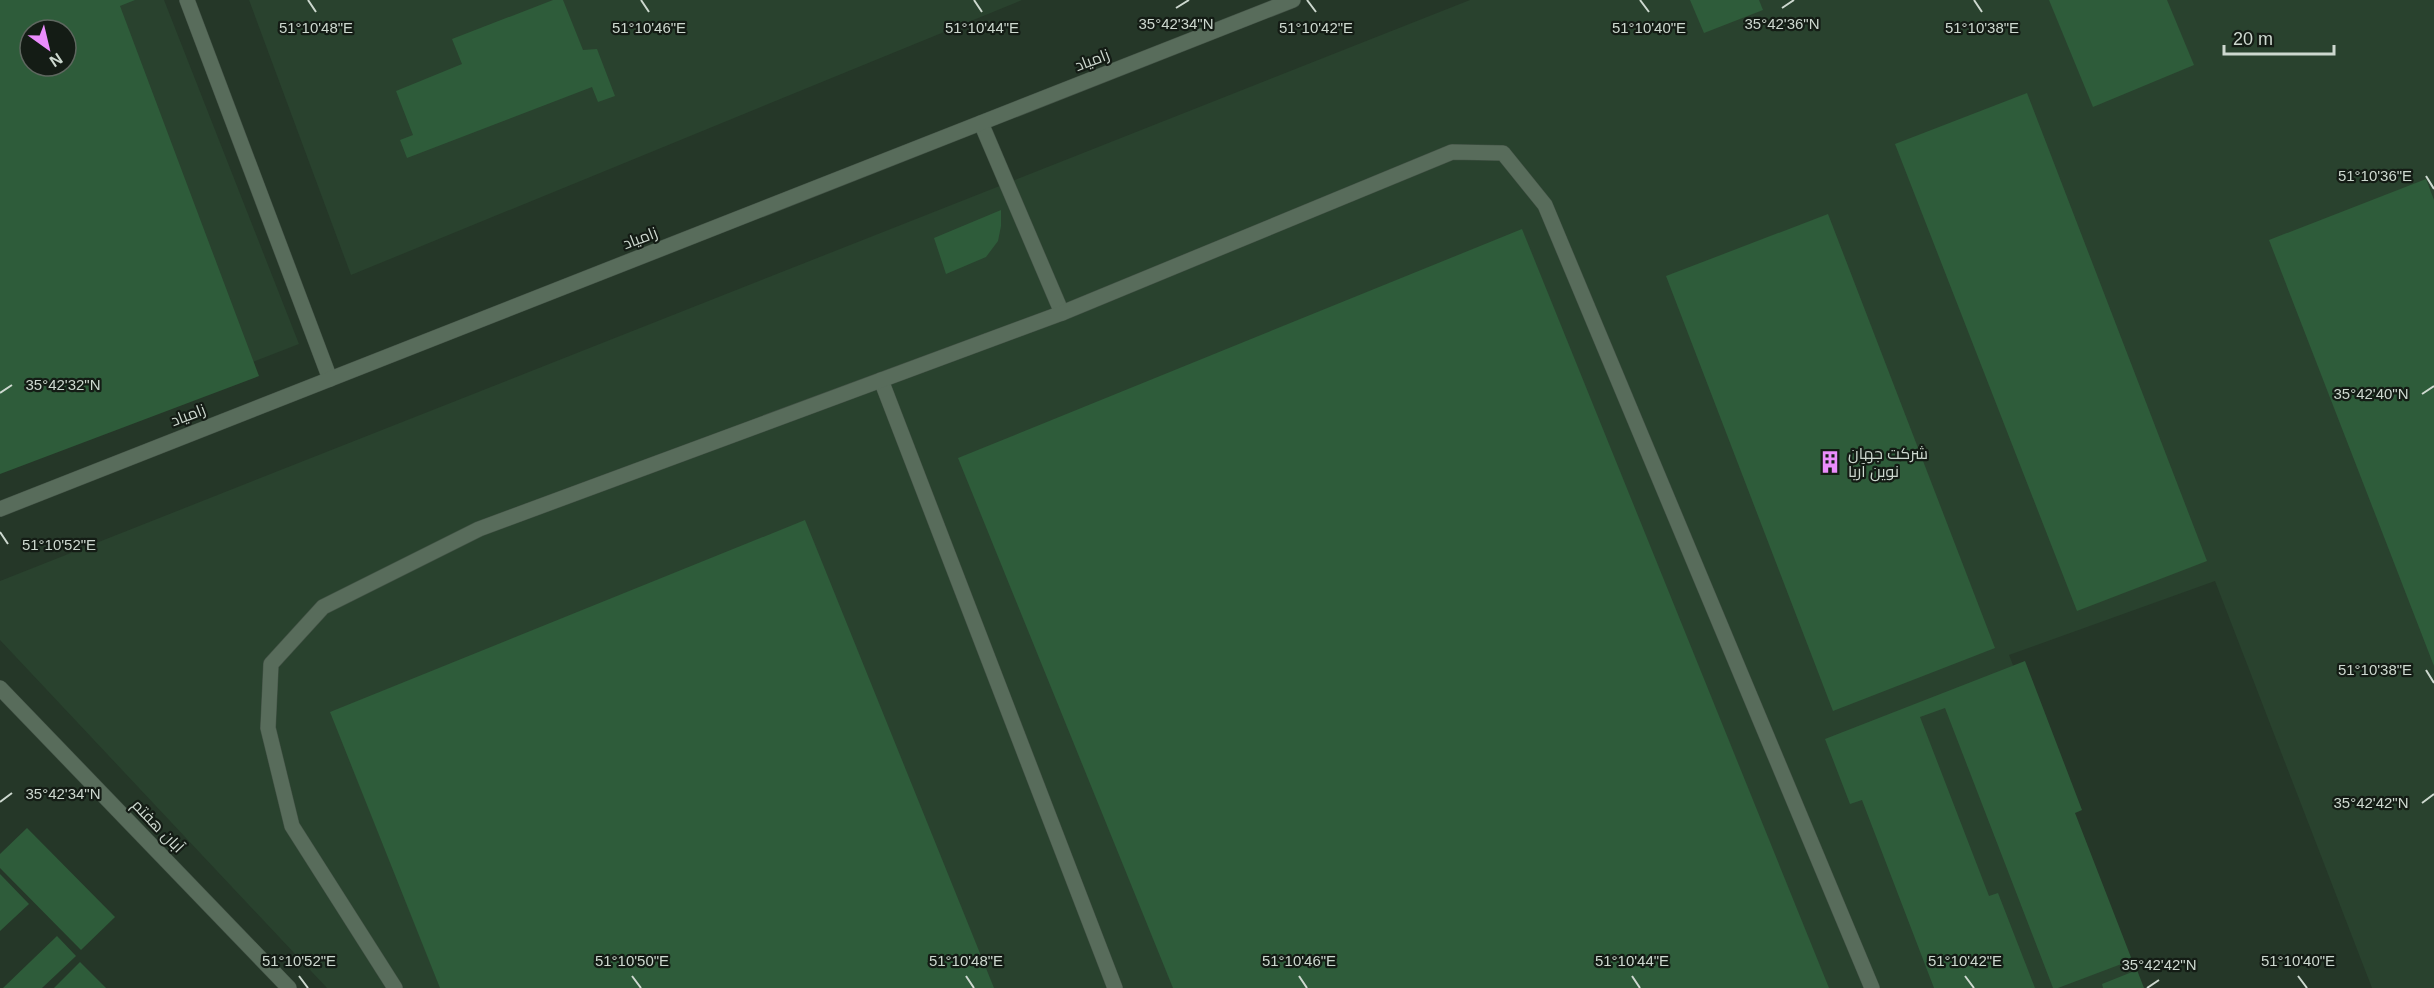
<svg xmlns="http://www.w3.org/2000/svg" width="2434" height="988" viewBox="0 0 2434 988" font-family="Helvetica,Cairo,sans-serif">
<rect width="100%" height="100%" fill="#253728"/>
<g fill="#29422e" fill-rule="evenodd">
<path d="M0 0H164L299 344 0 460ZM30 30H66V66H30Z"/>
<polygon points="249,0 1022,0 351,275"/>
<polygon points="1470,0 2434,0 2434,988 2372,988 2215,581 2009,655 2140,988 327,988 0,640 0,581"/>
</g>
<g fill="#2e5c3a" fill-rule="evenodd">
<path d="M0 0H135L120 6 259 376 0 474ZM30 30H66V66H30Z"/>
<polygon points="553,0 563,0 583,50 597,49 615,96 598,102 592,87 407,158 400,140 413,135 396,91 462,64 452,39"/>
<polygon points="1690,0 1759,0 1763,10 1704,33"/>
<polygon points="2049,0 2167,0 2194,65 2093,107"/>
<polygon points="2027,93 2207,561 2077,611 1895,144"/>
<polygon points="2426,179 2434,200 2434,666 2269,240"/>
<polygon points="1001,210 1001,226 998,241 986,257 946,274 934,238"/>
<polygon points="1828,214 1995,648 1833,711 1666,276"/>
<polygon points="1522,229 1829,988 1173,988 958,458"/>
<polygon points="805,520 994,988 440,988 330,712"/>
<polygon points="2025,661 2082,810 2075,813 2132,960 2058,988 2053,988 1945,708 1920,717 1989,896 1998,893 2035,988 1934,988 1862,800 1850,804 1825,739"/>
<polygon points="27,828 115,917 81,950 0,868 0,854"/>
<polygon points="0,874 29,904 0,931"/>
<polygon points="57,936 76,956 42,988 3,988"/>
<polygon points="80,962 106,988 54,988"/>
<polygon points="2137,970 2144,988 2103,988 2102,984"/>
</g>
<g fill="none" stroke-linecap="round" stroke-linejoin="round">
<g stroke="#435246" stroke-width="16">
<g id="minor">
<polyline points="187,0 330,379"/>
<polyline points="981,123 1062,313"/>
<polyline points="881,380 1115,988"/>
<polyline points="0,509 1293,0"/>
<polyline points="0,688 289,988"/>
<polyline points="395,988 292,826 268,728 271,664 323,607 479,529 1062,313 1452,152 1503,153 1545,205 1872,988"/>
</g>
</g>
<use href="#minor" stroke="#586c5b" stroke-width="15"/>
</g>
<path fill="none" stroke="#cdd8cf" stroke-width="2" d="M308 0 316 12M641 0 649 12M974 0 982 12M1307 0 1316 12M1640 0 1649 12M1974 0 1982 12M1176 8 1189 0M1782 8 1794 0M2426 176 2434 189M0 393 12 385M2422 394 2434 386M0 532 8 544M2426 670 2434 683M0 802 12 793M2422 803 2434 794M299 976 308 988M632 976 641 988M966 976 974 988M1299 976 1307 988M1632 976 1640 988M1965 976 1974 988M2298 976 2307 988M2147 988 2159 980"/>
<defs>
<g id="building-bare" transform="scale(1.8)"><path d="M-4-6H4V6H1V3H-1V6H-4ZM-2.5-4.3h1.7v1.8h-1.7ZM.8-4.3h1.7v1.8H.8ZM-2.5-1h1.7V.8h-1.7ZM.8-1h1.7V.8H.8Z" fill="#eb8dfc" stroke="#141c15" stroke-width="2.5" paint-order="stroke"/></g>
</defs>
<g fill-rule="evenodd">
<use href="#building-bare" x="1830" y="462"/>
</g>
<g text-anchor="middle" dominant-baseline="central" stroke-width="4.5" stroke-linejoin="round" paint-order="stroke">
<g font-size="16" fill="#cdd8cf" stroke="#141c15">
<text transform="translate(1092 60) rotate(-21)">زامیاد</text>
<text transform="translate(640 238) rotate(-21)">زامیاد</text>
<text transform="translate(188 415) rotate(-21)">زامیاد</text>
<text transform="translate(158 826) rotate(46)">آبان هفتم</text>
</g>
<g font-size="16" fill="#cdd8cf" stroke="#141c15" text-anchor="start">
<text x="1848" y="453">شرکت جهان<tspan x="1848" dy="18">نوین آریا</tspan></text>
</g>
</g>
<g font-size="15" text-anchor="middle" fill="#cdd8cf" stroke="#141c15" stroke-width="4.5" stroke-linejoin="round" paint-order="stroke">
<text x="1176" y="29">35°42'34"N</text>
<text x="1782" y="29">35°42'36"N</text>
<text x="316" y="33">51°10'48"E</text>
<text x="649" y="33">51°10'46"E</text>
<text x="982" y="33">51°10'44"E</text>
<text x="1316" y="33">51°10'42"E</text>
<text x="1649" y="33">51°10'40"E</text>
<text x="1982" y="33">51°10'38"E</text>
<text x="2375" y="181">51°10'36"E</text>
<text x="63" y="390">35°42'32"N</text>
<text x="2371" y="399">35°42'40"N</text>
<text x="59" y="550">51°10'52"E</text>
<text x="2375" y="675">51°10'38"E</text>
<text x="63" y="799">35°42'34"N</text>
<text x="2371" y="808">35°42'42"N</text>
<text x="299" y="966">51°10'52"E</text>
<text x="632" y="966">51°10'50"E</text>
<text x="966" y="966">51°10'48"E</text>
<text x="1299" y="966">51°10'46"E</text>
<text x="1632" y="966">51°10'44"E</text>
<text x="1965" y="966">51°10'42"E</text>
<text x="2298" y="966">51°10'40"E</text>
<text x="2159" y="970">35°42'42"N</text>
</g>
<g transform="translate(48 48) rotate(146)"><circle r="28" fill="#141c15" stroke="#5e675f" stroke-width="1.5"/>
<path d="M0-4.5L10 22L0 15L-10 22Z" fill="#eb8dfc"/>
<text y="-9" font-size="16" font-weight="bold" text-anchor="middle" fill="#cdd8cf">N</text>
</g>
<path d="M2224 45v9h110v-9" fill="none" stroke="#cdd8cf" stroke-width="3"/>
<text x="2233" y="45" font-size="18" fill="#cdd8cf" stroke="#141c15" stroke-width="4.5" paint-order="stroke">20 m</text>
</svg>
